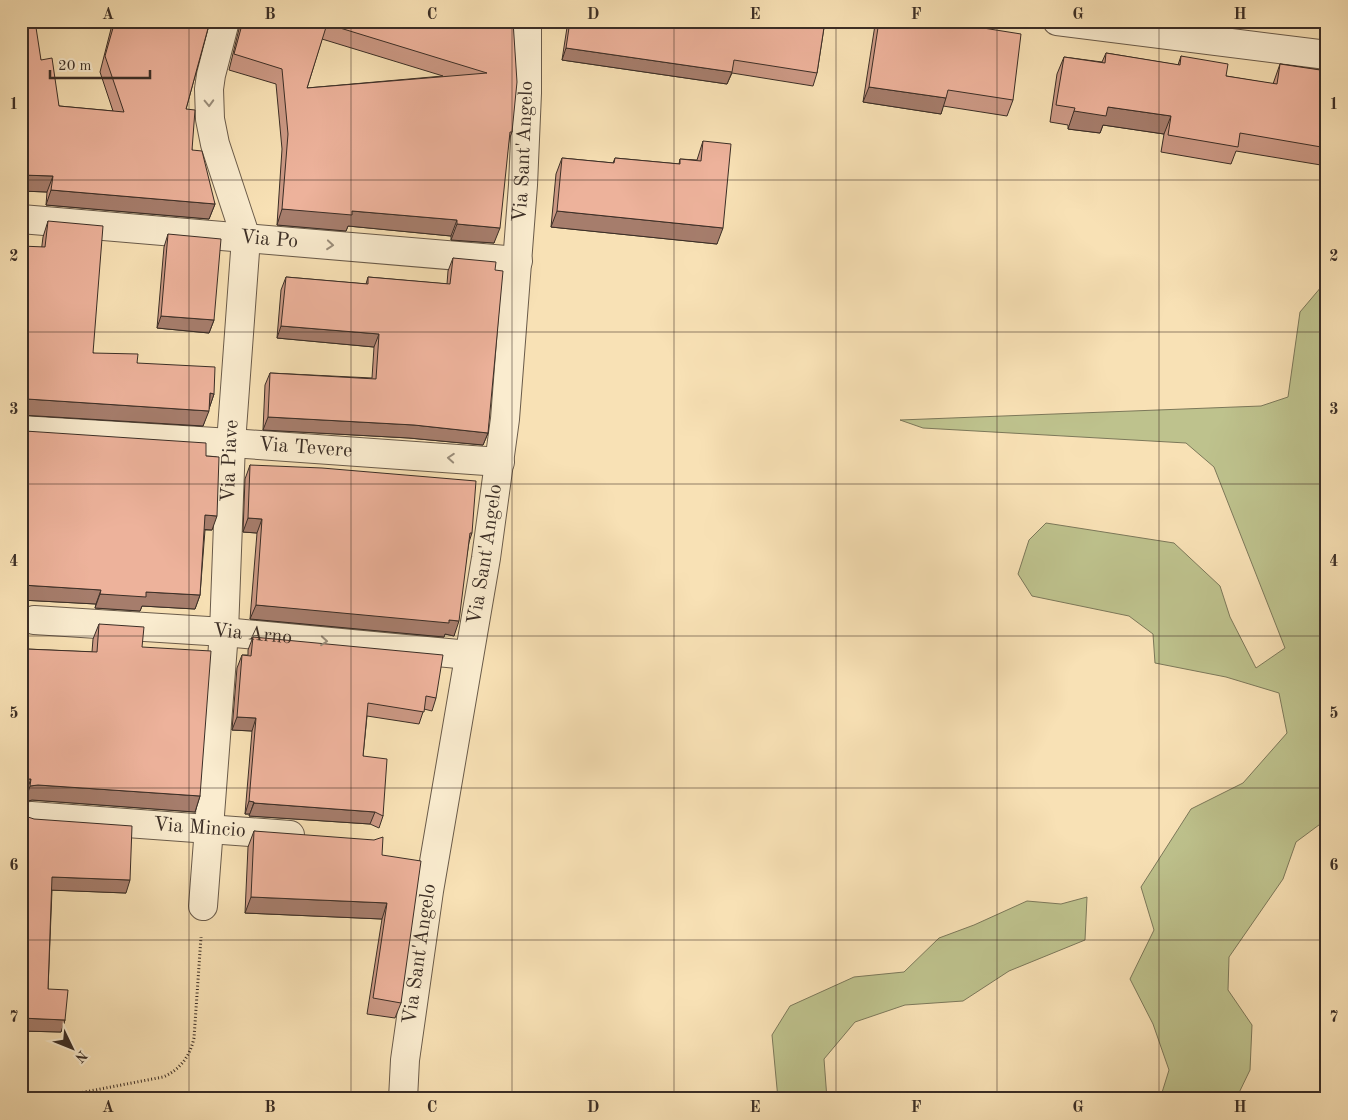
<svg xmlns="http://www.w3.org/2000/svg" width="1348" height="1120" viewBox="0 0 1348 1120" font-family="'Old Standard TT',serif">
<rect width="100%" height="100%" fill="#f8e1b5"/>
<filter id="stains"><feTurbulence type="fractalNoise" baseFrequency=".004" numOctaves="4"/><feColorMatrix values="0 0 0 0 .2 0 0 0 0 .09 0 0 0 0 .02 0 0 0 .5 -.17"/></filter>
<radialGradient id="worn" r=".72"><stop offset=".6" stop-color="#630" stop-opacity="0"/><stop offset="1" stop-color="#630" stop-opacity=".3"/></radialGradient>
<g fill="#bec28d" stroke="#7c785a">
<polygon points="1327,280 1327,819 1296,842 1283,879 1229,957 1228,990 1252,1025 1250,1070 1236,1099 1160,1099 1169,1070 1153,1024 1130,979 1154,930 1141,887 1191,809 1243,783 1287,733 1279,693 1226,677 1155,663 1153,634 1129,616 1032,596 1018,574 1029,540 1046,523 1174,543 1220,586 1230,617 1256,668 1285,648 1214,467 1186,443 923,428 900,420 1261,406 1288,397 1300,312"/>
<polygon points="1087,897 1085,940 1009,971 963,1001 905,1005 855,1022 824,1059 827,1099 778,1099 772,1035 790,1006 854,977 904,972 939,938 974,925 1027,901 1061,904"/>
</g>
<g fill="none" stroke-linecap="round" stroke-linejoin="round">
<g stroke="#6a5b4a" stroke-width="30">
<g id="minor">
<polyline points="1057,21 1327,55"/>
<path id="s1" d="M21 219 518 261"/>
<path id="s2" d="M21 430 231 443 500 462"/>
<path id="s3" d="M34 620 224 632 469 655"/>
<path id="s4" d="M31 816 290 835"/>
<path id="s5" d="M203 906 224 632 231 443 246 238 215 144 210 119 209 89 211 75 225 21"/>
<path id="s6" d="M403 1099 405 1060 429 891 486 558 505 419 523 185 527 93V21"/>
</g>
</g>
<path stroke="#3b2e26" stroke-width="3" stroke-dasharray="1 2.5" stroke-linecap="butt" d="M48 1099 163 1077C180 1070 190 1056 194 1038L201 937"/>
<use href="#minor" stroke="#faeccf" stroke-width="28"/>
</g>
<g fill="#cc9985" stroke="#3b2e26" fill-rule="evenodd">
<polygon points="113,21 210,21 186,109 192,150 215,204 209,219 46,205 47,192 21,191 21,23 41,60 59,106 113,111 100,72"/>
<path d="M240 21H513L512 132 509 140 494 243 451 240V236L348 226 346 231 277 225 282 149 276 84 229 70 240 25ZM322 39 443 76 307 88Z"/>
<polygon points="568,21 825,21 817,73 813,86 732,73 727,84 562,60"/>
<polygon points="876,21 958,21 958,24 1013,100 1007,116 943,106 941,114 863,102 875,25"/>
<polygon points="1106,53 1178,65 1181,56 1226,76 1273,84 1280,64 1327,71 1327,166 1236,151 1231,164 1161,152 1164,134 1103,125 1100,133 1068,129 1068,125 1050,122 1057,74 1064,57 1102,62"/>
<polygon points="703,141 717,244 551,227 556,174 562,158 613,163 615,158 679,164 680,159 697,160"/>
<polygon points="48,221 93,353 137,363 214,394 203,426 21,415 43,237"/>
<polygon points="168,234 214,320 209,333 157,328 164,247"/>
<polygon points="453,258 495,270 488,433 483,445 409,438 263,430 265,385 270,373 372,378 374,347 277,338 281,290 286,277 366,284 368,277 447,284 448,271"/>
<polygon points="25,431 206,456 212,530 205,530 200,595 195,609 142,606 140,611 95,608 96,604 21,600 21,537"/>
<polygon points="250,465 472,533 469,542 454,636 445,634 444,637 250,619 257,533 243,532 245,479"/>
<polygon points="99,624 142,647 200,796 195,812 32,800 25,802 25,795 21,794 21,663 26,649 92,652 93,639"/>
<polygon points="253,637 436,698 432,711 424,709 419,724 367,716 363,756 383,816 379,828 370,824 249,816 250,814 245,814 252,731 232,730 237,668 242,655 248,655 248,650"/>
<polygon points="28,817 126,893 52,890 48,989 65,1020 61,1032 21,1031 21,873 23,829"/>
<polygon points="254,831 382,855 401,1003 395,1018 367,1014 382,919 245,913 248,847"/>
</g>
<g fill="#a67d6c" stroke="#3b2e26">
<polygon points="566,48 732,72 727,84 562,60"/>
<polygon points="869,87 946,98 941,114 863,102"/>
<polygon points="1108,107 1171,116 1164,134 1103,125 1100,133 1068,129 1074,111"/>
<polygon points="21,175 53,176 47,192 21,191"/>
<polygon points="51,190 215,204 209,219 46,205"/>
<polygon points="282,209 352,211 457,220 451,236 348,226 346,231 277,225"/>
<polygon points="557,211 723,228 717,244 551,227"/>
<polygon points="457,224 500,228 494,243 451,240"/>
<polygon points="161,316 214,320 209,333 157,328"/>
<polygon points="281,326 379,334 374,347 277,338"/>
<polygon points="210,393 214,394 209,409"/>
<polygon points="27,399 209,411 203,426 21,415 21,401"/>
<polygon points="268,417 414,425 488,433 483,445 409,438 263,430"/>
<polygon points="21,509 27,510 22,524 21,524"/>
<polygon points="205,515 217,516 212,530 200,529"/>
<polygon points="248,518 262,519 257,533 243,532"/>
<polygon points="22,585 101,590 96,604 21,600 21,589"/>
<polygon points="146,592 200,595 195,609 142,606 140,611 95,608 100,594"/>
<polygon points="256,605 449,620 459,621 454,636 445,634 444,637 250,619"/>
<polygon points="237,717 256,718 252,731 232,730"/>
<polygon points="21,779 31,779 25,795 21,794"/>
<polygon points="38,785 200,796 195,812 32,800 25,802 30,786"/>
<polygon points="249,801 254,802 250,814 245,814"/>
<polygon points="254,803 375,812 370,824 249,816"/>
<polygon points="52,877 130,880 126,893 48,890"/>
<polygon points="251,897 387,903 382,919 245,913"/>
<polygon points="21,1018 65,1020 61,1032 21,1031"/>
</g>
<g fill="#edb29b" stroke="#3b2e26" fill-rule="evenodd">
<polygon points="35,21 41,60 52,58 59,106 124,112 105,56 115,21 210,21 186,109 195,110 192,150 202,151 215,204 51,190 53,176 21,175 21,23"/>
<path d="M243 21H513L517 82 512 132H510L500 228 457 224V220L352 211V215L282 209 288 134 282 69 234 54ZM327 24 487 73 307 88Z"/>
<polygon points="570,21 825,21 817,73 734,60 732,72 566,48"/>
<polygon points="879,21 958,21 958,24 1021,34 1013,100 948,90 946,98 869,87"/>
<polygon points="1106,53 1180,65 1181,56 1228,64 1226,76 1277,84 1280,64 1327,71 1327,148 1240,133 1238,147 1168,135 1171,116 1108,107 1106,116 1074,111 1075,108 1056,105 1064,57 1105,63"/>
<polygon points="703,141 731,144 723,228 557,211 562,158 614,163 615,158 680,164 680,159 701,161"/>
<polygon points="48,221 103,226 93,353 138,354 137,363 215,367 214,394 210,393 209,411 27,399 21,401 21,246 45,247"/>
<polygon points="168,234 221,239 214,320 161,316"/>
<polygon points="453,258 496,262 495,270 503,271 488,433 414,425 268,417 270,373 376,379 379,334 281,326 286,277 368,284 368,277 450,284"/>
<polygon points="21,429 25,431 206,443 206,456 219,457 217,516 205,515 200,595 146,592 146,597 100,594 101,590 22,585 27,510 21,509"/>
<polygon points="250,465 322,468 476,481 472,533 470,533 459,621 449,620 449,623 256,605 262,519 248,518"/>
<polygon points="99,624 144,627 142,647 211,651 200,796 38,785 30,786 31,779 21,779 21,760 26,649 97,652"/>
<polygon points="253,637 443,655 436,698 426,696 424,712 368,703 363,756 387,759 383,816 375,812 254,803 254,802 249,801 256,718 237,717 242,655 251,656"/>
<polygon points="28,817 34,819 132,826 130,880 52,877 48,989 68,990 65,1020 21,1018 21,922 23,922"/>
<polygon points="254,831 374,840 383,837 382,855 421,861 401,1003 373,998 387,903 251,897"/>
</g>
<defs><path id="oneway-chevron" d="M-2-3.5L2.5 0L-2 3.5" fill="none" stroke-width="1.6" stroke-linecap="round" stroke-linejoin="round" transform="scale(1.25)"/></defs>
<g stroke="#9a8d7a">
<use href="#oneway-chevron" transform="translate(209 103) rotate(88)"/>
<use href="#oneway-chevron" transform="translate(330 245) rotate(5)"/>
<use href="#oneway-chevron" transform="translate(451 458) rotate(-176)"/>
<use href="#oneway-chevron" transform="translate(324 641) rotate(5)"/>
</g>
<path fill="none" stroke="#3b2e26" stroke-width="1" stroke-opacity="0.55" d="M189 21V1099M351 21V1099M512 21V1099M674 21V1099M836 21V1099M997 21V1099M1159 21V1099M21 180H1327M21 332H1327M21 484H1327M21 636H1327M21 788H1327M21 940H1327"/>
<g text-anchor="middle" dominant-baseline="central" stroke-width="4" stroke-linejoin="round" paint-order="stroke">
<g font-size="20" fill="#3b2e26" stroke="#faeccf">
<text stroke="none"><textPath href="#s6" startOffset="956">Via Sant'Angelo</textPath></text>
<text stroke="none"><textPath href="#s1" startOffset="249">Via Po</textPath></text>
<text stroke="none"><textPath href="#s2" startOffset="285">Via Tevere</textPath></text>
<text stroke="none"><textPath href="#s5" startOffset="446">Via Piave</textPath></text>
<text stroke="none"><textPath href="#s6" startOffset="551">Via Sant'Angelo</textPath></text>
<text stroke="none"><textPath href="#s3" startOffset="219">Via Arno</textPath></text>
<text stroke="none"><textPath href="#s4" startOffset="169">Via Mincio</textPath></text>
<text stroke="none"><textPath href="#s6" startOffset="146">Via Sant'Angelo</textPath></text>
</g>
</g>
<rect width="1348" height="1120" fill="none" stroke="#f8e1b5" stroke-width="55"/>
<g transform="translate(72 1048) rotate(133)" stroke="#faeccf" stroke-width="4" paint-order="stroke">
<path d="M0-4L9 19L0 12L-9 19Z" fill="#3b2e26"/>
<text y="-8" font-size="14" font-weight="bold" text-anchor="middle" fill="#3b2e26">N</text>
</g>
<path d="M50 70v8h100v-8" fill="none" stroke="#3b2e26" stroke-width="2.5"/>
<text x="58" y="70" font-size="15" fill="#3b2e26" stroke="#faeccf" stroke-width="4" paint-order="stroke">20 m</text>
<rect x="28" y="28" width="1292" height="1064" fill="none" stroke="#3b2e26" stroke-width="2"/>
<g font-size="16" text-anchor="middle" font-weight="bold" fill="#3b2e26">
<text x="108" y="19">A</text>
<text x="270" y="19">B</text>
<text x="432" y="19">C</text>
<text x="593" y="19">D</text>
<text x="755" y="19">E</text>
<text x="916" y="19">F</text>
<text x="1078" y="19">G</text>
<text x="1240" y="19">H</text>
<text x="14" y="109">1</text>
<text x="1334" y="109">1</text>
<text x="14" y="261">2</text>
<text x="1334" y="261">2</text>
<text x="14" y="414">3</text>
<text x="1334" y="414">3</text>
<text x="14" y="566">4</text>
<text x="1334" y="566">4</text>
<text x="14" y="718">5</text>
<text x="1334" y="718">5</text>
<text x="14" y="870">6</text>
<text x="1334" y="870">6</text>
<text x="14" y="1022">7</text>
<text x="1334" y="1022">7</text>
<text x="108" y="1112">A</text>
<text x="270" y="1112">B</text>
<text x="432" y="1112">C</text>
<text x="593" y="1112">D</text>
<text x="755" y="1112">E</text>
<text x="916" y="1112">F</text>
<text x="1078" y="1112">G</text>
<text x="1240" y="1112">H</text>
</g>
<rect width="100%" height="100%" filter="url(#stains)"/>
<rect width="100%" height="100%" fill="url(#worn)"/>
</svg>
